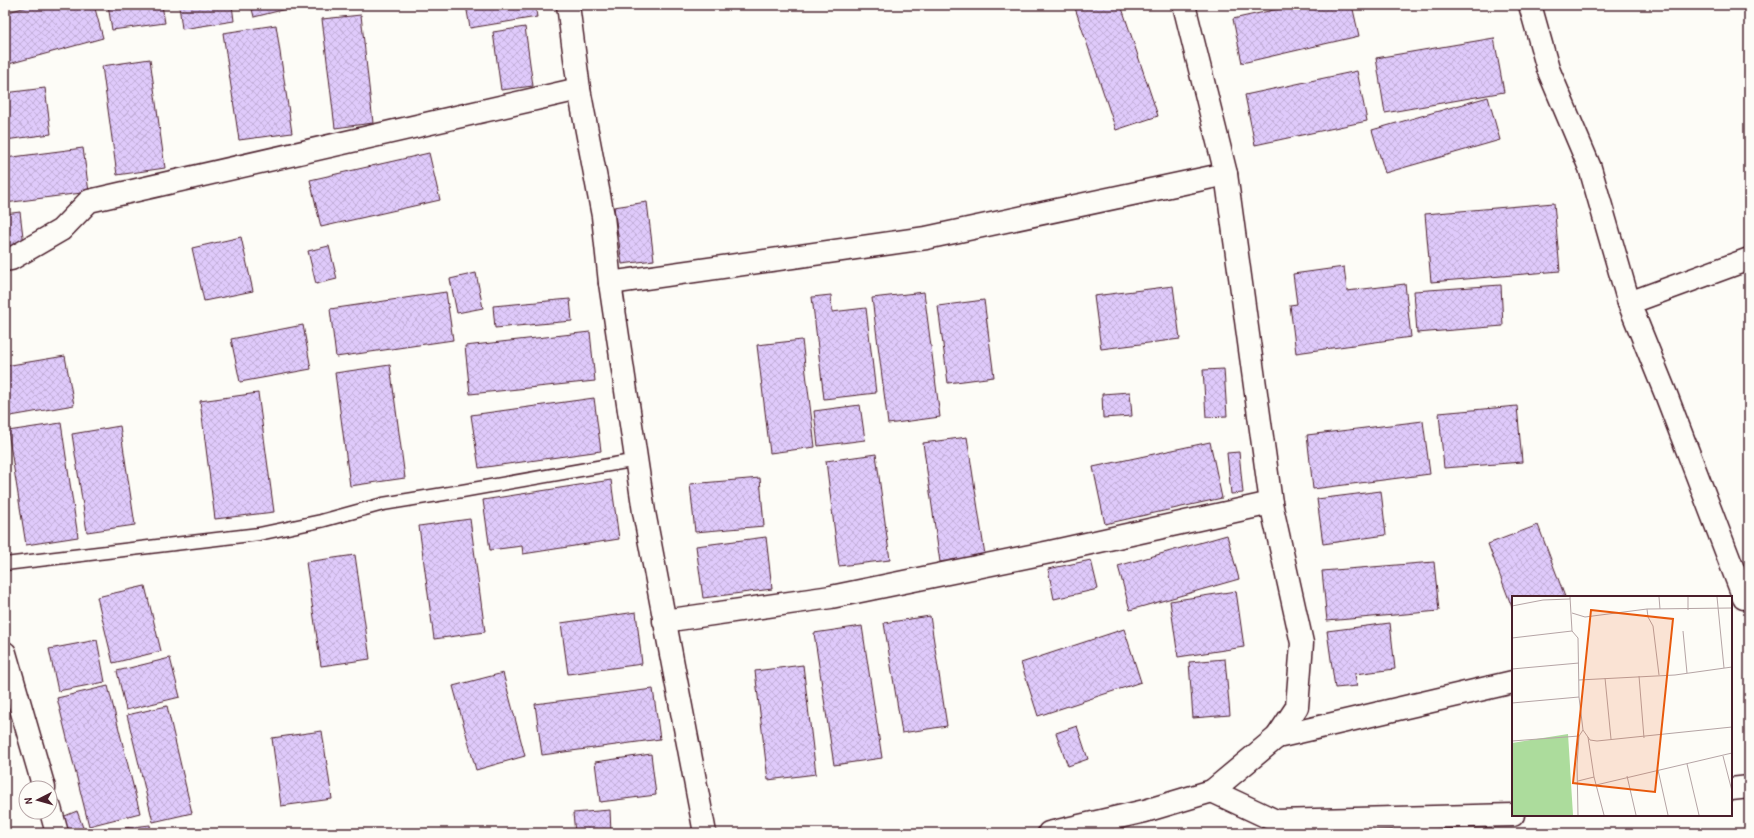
<svg xmlns="http://www.w3.org/2000/svg" width="1754" height="838" viewBox="0 0 1754 838" font-family="'Patrick Hand',sans-serif">
<defs>
<pattern id="building-cross-hatch" width="8" height="8" patternUnits="userSpaceOnUse"><rect width="8" height="8" fill="#dfcafb"/><path d="M0 0l8 8M0 8l8-8" fill="none" stroke="#c1add7"/></pattern>
</defs>
<rect width="100%" height="100%" fill="#fdfcf7"/>
<filter id="ink" filterUnits="userSpaceOnUse"><feTurbulence type="fractalNoise" baseFrequency=".025" numOctaves="2"/><feDisplacementMap in="SourceGraphic" scale="8" xChannelSelector="R" yChannelSelector="G"/><feConvolveMatrix kernelMatrix="1 2 1 2 8 2 1 2 1" color-interpolation-filters="sRGB"/></filter>
<g filter="url(#ink)">
<g fill="url(#building-cross-hatch)" stroke="#4a1f2b">
<polygon points="33,5 94,5 103,38 5,65 5,13"/>
<polygon points="108,5 162,5 165,23 112,30"/>
<polygon points="179,5 232,5 234,21 182,29"/>
<polygon points="251,5 302,5 254,17"/>
<polygon points="466,5 535,5 537,17 470,28"/>
<polygon points="1074,5 1121,5 1158,116 1116,130"/>
<polygon points="1296,5 1352,5 1359,36 1242,63 1233,19"/>
<polygon points="361,15 373,123 335,128 322,19"/>
<polygon points="276,25 292,133 239,140 223,33"/>
<polygon points="525,27 533,86 501,90 493,32"/>
<polygon points="1494,38 1504,92 1385,113 1376,58"/>
<polygon points="150,59 165,168 117,175 102,66"/>
<polygon points="1357,71 1367,121 1255,145 1245,95"/>
<polygon points="45,88 51,134 5,140 5,93"/>
<polygon points="1488,97 1500,140 1385,173 1372,130"/>
<polygon points="83,148 89,192 5,203 5,158"/>
<polygon points="429,153 440,200 321,227 310,180"/>
<polygon points="647,202 654,260 622,264 614,207"/>
<polygon points="1554,203 1560,271 1431,282 1425,214"/>
<polygon points="20,212 24,245 5,247 5,214"/>
<polygon points="241,237 253,291 204,301 192,248"/>
<polygon points="329,246 337,279 316,284 308,251"/>
<polygon points="1344,267 1347,291 1405,284 1411,337 1296,353 1290,305 1297,304 1293,274"/>
<polygon points="476,273 483,308 457,313 450,279"/>
<polygon points="1501,285 1503,326 1417,333 1414,291"/>
<polygon points="1173,286 1180,339 1101,349 1094,296"/>
<polygon points="446,292 453,340 336,357 330,309"/>
<polygon points="924,292 940,417 888,424 872,298"/>
<polygon points="831,295 832,312 866,308 876,393 824,399 812,297"/>
<polygon points="570,299 572,321 495,328 493,306"/>
<polygon points="984,300 994,377 948,383 938,306"/>
<polygon points="303,325 311,369 240,382 231,339"/>
<polygon points="590,332 595,381 470,394 465,346"/>
<polygon points="802,340 815,447 770,453 757,345"/>
<polygon points="65,356 74,405 5,417 5,366"/>
<polygon points="390,365 405,478 350,486 335,373"/>
<polygon points="1224,369 1227,416 1206,417 1203,370"/>
<polygon points="1130,392 1132,416 1103,418 1102,394"/>
<polygon points="258,393 274,512 215,519 200,401"/>
<polygon points="594,398 601,451 479,468 471,415"/>
<polygon points="860,405 865,440 818,446 814,411"/>
<polygon points="1517,406 1522,462 1444,468 1439,413"/>
<polygon points="1423,421 1430,474 1313,489 1307,435"/>
<polygon points="61,423 78,537 26,545 8,431"/>
<polygon points="120,426 135,525 87,532 72,434"/>
<polygon points="967,437 985,555 940,562 923,443"/>
<polygon points="1210,442 1222,498 1105,524 1093,467"/>
<polygon points="1239,452 1243,493 1231,494 1227,453"/>
<polygon points="876,454 890,560 839,566 826,461"/>
<polygon points="760,478 764,526 695,532 690,484"/>
<polygon points="611,480 619,539 523,554 522,546 490,550 483,500"/>
<polygon points="1381,491 1386,535 1323,544 1317,499"/>
<polygon points="470,519 485,632 434,639 419,526"/>
<polygon points="1538,525 1565,597 1513,597 1513,610 1488,544"/>
<polygon points="1227,535 1239,579 1130,610 1118,566"/>
<polygon points="766,537 772,589 703,598 696,546"/>
<polygon points="355,555 370,659 321,666 306,562"/>
<polygon points="1091,560 1098,589 1054,599 1048,569"/>
<polygon points="1434,562 1439,611 1327,621 1322,571"/>
<polygon points="145,586 161,651 113,663 97,597"/>
<polygon points="1236,591 1244,647 1178,657 1170,601"/>
<polygon points="636,612 642,664 568,674 561,623"/>
<polygon points="930,616 947,726 902,733 884,623"/>
<polygon points="1390,623 1395,669 1355,674 1357,686 1335,688 1327,631"/>
<polygon points="862,626 882,758 834,765 814,633"/>
<polygon points="1124,629 1141,682 1038,716 1021,663"/>
<polygon points="97,640 105,682 58,691 49,649"/>
<polygon points="170,658 180,697 126,710 117,671"/>
<polygon points="1225,659 1230,715 1193,718 1189,662"/>
<polygon points="803,665 816,774 768,780 755,671"/>
<polygon points="503,673 525,756 476,770 453,686"/>
<polygon points="108,686 140,813 89,826 57,698"/>
<polygon points="653,689 660,739 542,755 535,704"/>
<polygon points="167,706 192,813 153,822 127,715"/>
<polygon points="1077,726 1088,759 1068,766 1056,733"/>
<polygon points="322,731 332,799 281,806 272,738"/>
<polygon points="651,754 656,795 600,802 595,762"/>
<polygon points="610,810 611,833 575,833 573,813"/>
<polygon points="77,811 85,833 65,833 60,818"/>
<polygon points="150,825 151,833 97,833 97,831"/>
</g>
<g fill="none" stroke-linecap="round" stroke-linejoin="round">
<g stroke="#4a1f2b" stroke-width="15">
<polyline id="service" points="5,564 259,534 321,521 383,504 462,491 637,460"/>
</g>
<g stroke="#4a1f2b" stroke-width="25">
<g id="minor">
<polyline points="568,5 579,89 603,216 610,283 644,512 705,833"/>
<polyline points="1184,5 1226,174 1271,503 1302,643 1297,707 1277,737 1212,791 1276,821 1513,815"/>
<polyline points="1530,5 1548,69 1590,168 1629,303 1667,397 1744,598"/>
<polyline points="5,260 11,259 61,230 89,201 579,89"/>
<polyline points="610,283 926,238 1226,174"/>
<polyline points="1629,303 1749,259"/>
<polyline points="664,621 831,597 1050,552 1271,503"/>
<polyline points="5,653 44,788"/>
<polyline points="1277,737 1513,682"/>
<polyline points="1731,789 1749,787"/>
<polyline points="50,808 57,833"/>
<polyline points="1049,833 1145,811 1212,791"/>
</g>
</g>
<use href="#service" stroke="#fdfcf7" stroke-width="12"/>
<use href="#minor" stroke="#fdfcf7" stroke-width="22"/>
</g>
</g>
<g transform="translate(1512 596)">
<rect width="220" height="220" fill="#fdfcf7"/>
<path d="M56 138 61 219H0V147Z" fill="#acdc9c"/>
<path fill="none" stroke="#b5a4a5" stroke-width="1" d="M58 1 60 35 66 42 67 101 71 134M147 1 148 13M205 1 212 72M0 10 31 4 58 3M135 13 136 21 141 30 147 79M176 14V1M60 17 73 21 135 13 220 12M171 35 175 77M0 42 60 35M0 73 67 67M127 80 132 142M93 82 99 143M67 84 163 79 220 71M0 107 67 101M76 141 82 181 92 219M0 145 67 140M211 160 220 195M175 168 187 219M146 174 156 219M115 180 124 219M66 185 82 181M84 189 220 157M66 219 65 169 67 140 71 134 78 144 85 145 220 131"/>
<path fill="#e8590c" fill-opacity="0.15" stroke="#e8590c" stroke-width="2" d="M79 14 161 23 143 196 61 187Z"/>
<rect width="220" height="220" fill="none" stroke="#4a1f2b" stroke-width="2"/>
</g>
<rect width="1754" height="838" fill="none" stroke="#fdfcf7" stroke-width="20"/>
<rect x="10" y="10" width="1734" height="818" fill="none" stroke="#4a1f2b" stroke-width="1.5" filter="url(#ink)"/>
<g transform="translate(38 800) rotate(264)"><circle r="19" fill="#fdfcf7" stroke="#b5a4a5"/>
<path d="M0-3L7 15L0 10L-7 15Z" fill="#4a1f2b"/>
<text y="-6" font-size="11" font-weight="bold" text-anchor="middle" fill="#4a1f2b">N</text>
</g>
</svg>
